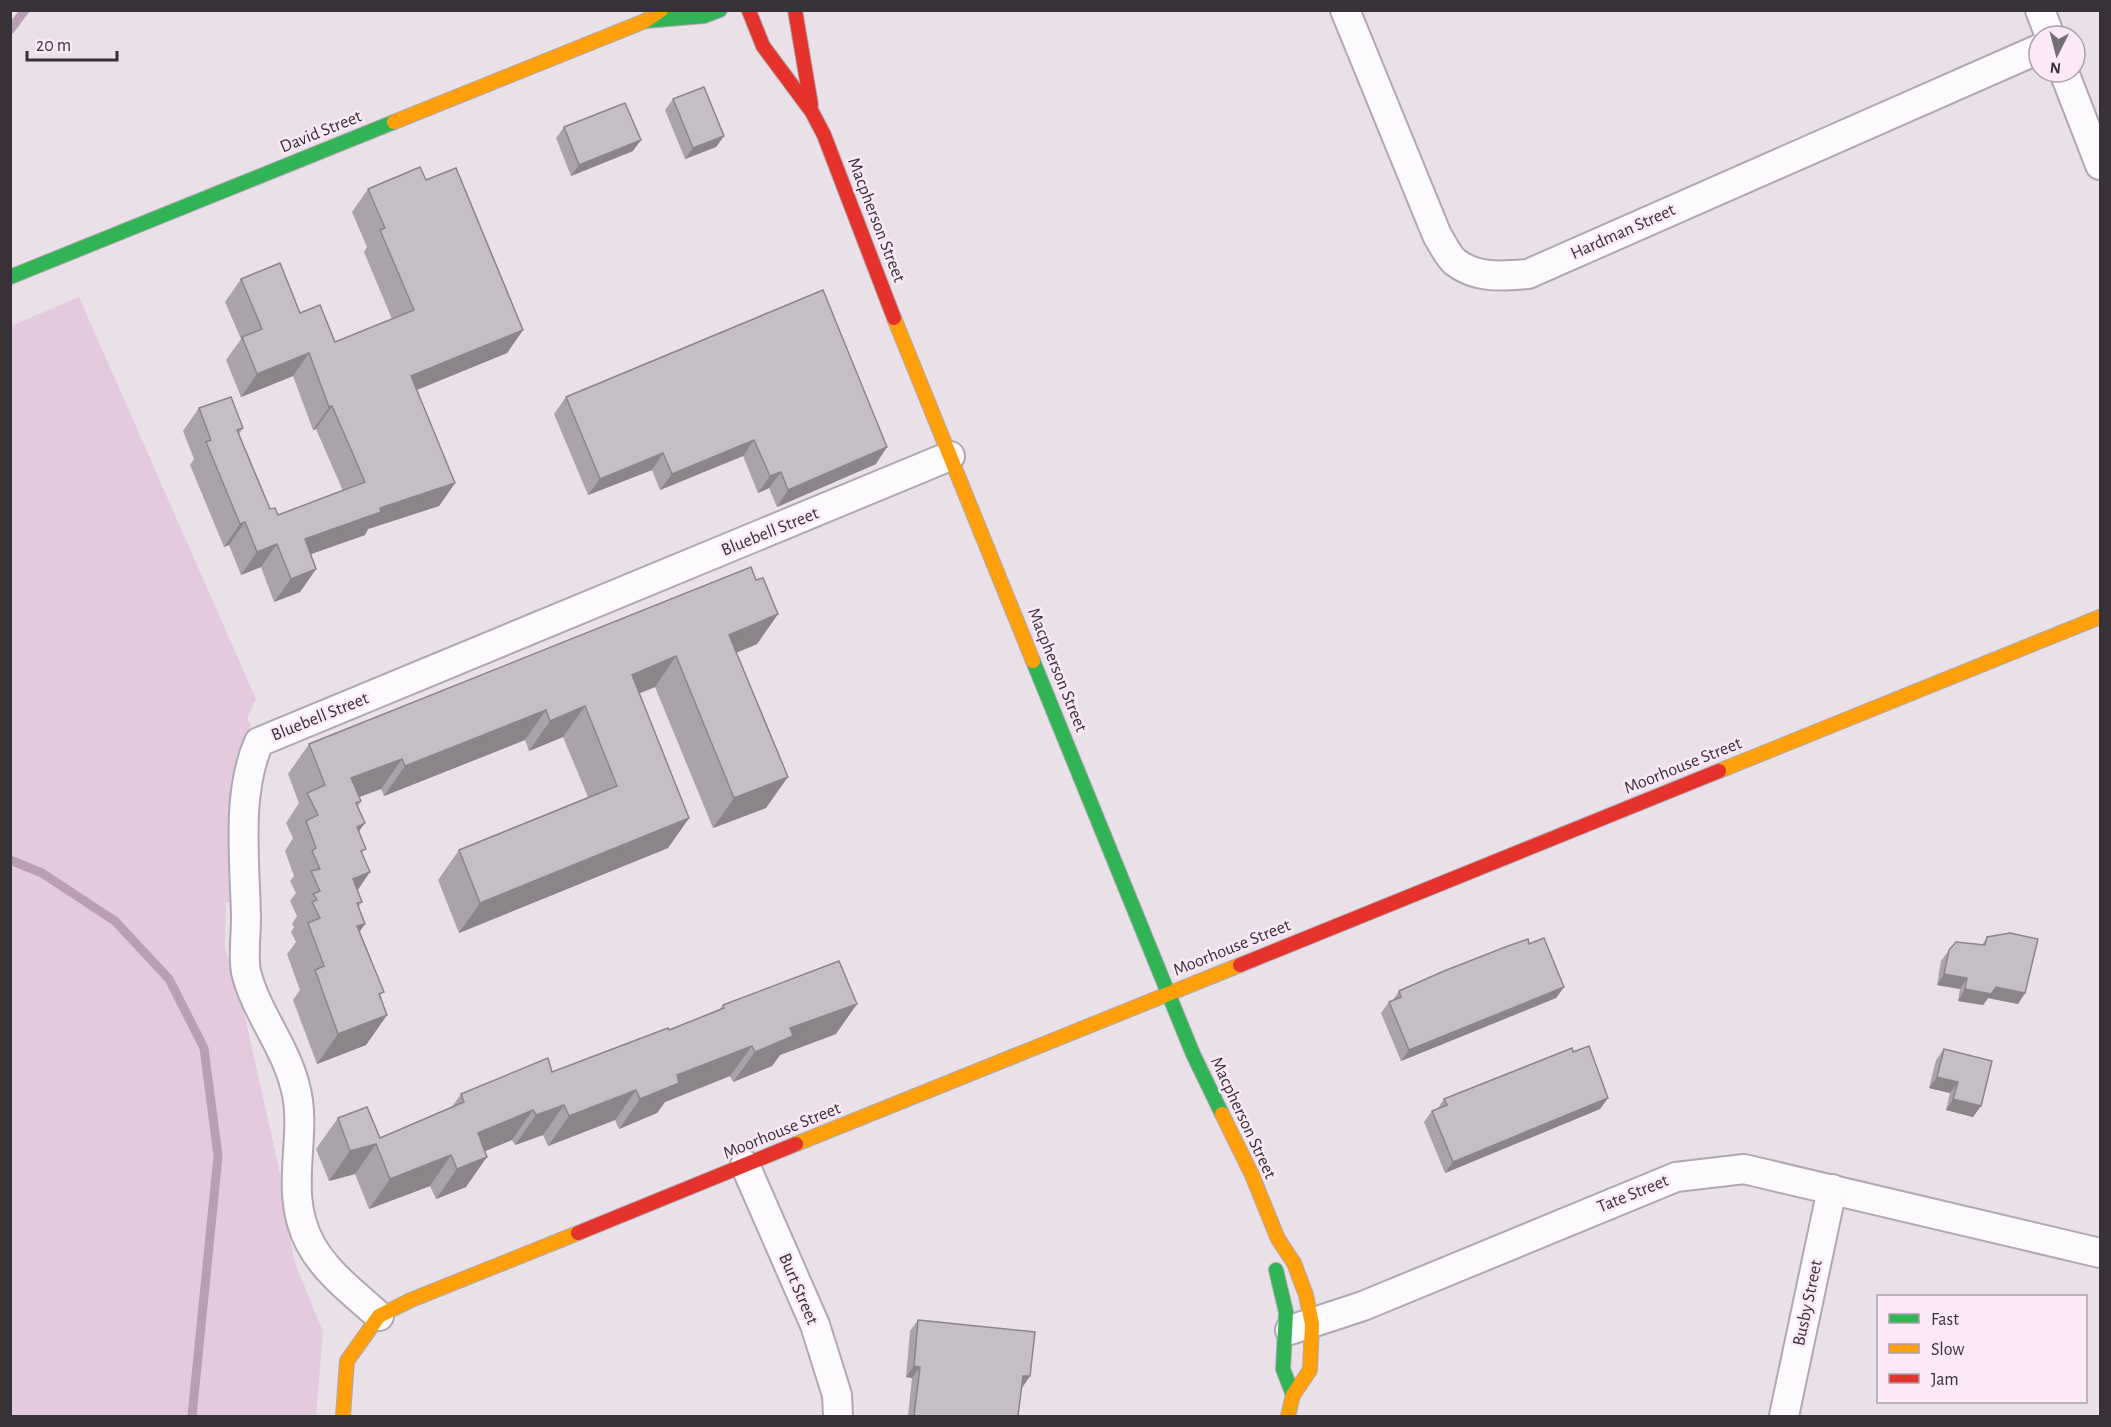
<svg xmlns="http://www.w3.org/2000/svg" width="2111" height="1427" viewBox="0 0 2111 1427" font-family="'Alegreya Sans',sans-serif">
<rect width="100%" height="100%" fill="#eae0e8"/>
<polygon fill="#e3cadf" points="79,297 256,699 247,718 251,725 242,753 231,902 226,903 225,947 244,1013 278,1164 294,1260 323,1332 316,1416 11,1416 11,326"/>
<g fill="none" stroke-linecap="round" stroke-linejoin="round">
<g stroke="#b99eb4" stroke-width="9">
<polyline points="10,30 25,10"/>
<polyline points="10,860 42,873 115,921 169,979 204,1048 218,1156 192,1416"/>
</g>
<g stroke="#b0a8ae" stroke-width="32">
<g id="street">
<path d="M1345 10 1437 235C1442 243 1448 256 1455 262 1477 279 1503 276 1528 274L2039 49"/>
<polyline points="2040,10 2050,36"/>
<polyline points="2064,72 2100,165"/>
<polyline points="745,1165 815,1325 837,1395 838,1416"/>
<path d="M379 1316C355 1294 325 1272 310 1243 282 1190 309 1136 295 1086 285 1046 256 1012 246 972 243 956 246 935 246 918 245 861 236 794 259 742L950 456"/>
<polyline points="1290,1330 1363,1306 1676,1177 1744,1169 2100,1253"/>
<polyline points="1784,1416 1832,1189"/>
</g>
</g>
<g stroke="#b0a8ae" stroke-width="16">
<g id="fast">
<polyline points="645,21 704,16 720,10"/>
<polyline points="10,277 394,122"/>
<polyline points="1033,661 1193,1054 1222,1114"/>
<polyline points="1276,1270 1286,1312 1283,1369 1293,1395"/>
</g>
</g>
<g stroke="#b0a8ae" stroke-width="16">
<g id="slow">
<polyline points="394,122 645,21 661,10"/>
<polyline points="894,318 1033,661"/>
<polyline points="1719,771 2100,617"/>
<polyline points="1222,1114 1252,1175 1278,1239 1294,1263 1306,1295 1312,1324 1310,1370 1293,1395 1288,1416"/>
<polyline points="796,1144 1240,965"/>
<polyline points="343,1416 347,1361 379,1316 411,1300 578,1233"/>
</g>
</g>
<g stroke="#b0a8ae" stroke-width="16">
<g id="jam">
<polyline points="795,10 811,105"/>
<polyline points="749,11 763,46 812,112 824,135 894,318"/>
<polyline points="1240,965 1719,771"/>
<polyline points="578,1233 796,1144"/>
</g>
</g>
<use href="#street" stroke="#fcfafc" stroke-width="28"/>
<use href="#fast" stroke="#30b455" stroke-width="14"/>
<use href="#slow" stroke="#ff9f0a" stroke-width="14"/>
<use href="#jam" stroke="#e5322d" stroke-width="14"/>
</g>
<g fill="#aaa3a9">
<polygon points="673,99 724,136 716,147 685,159 665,110"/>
<polygon points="564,127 633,151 571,176 556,138"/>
<polygon points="426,180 523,330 507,353 416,390 455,483 439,506 368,529 365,535 310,554 316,569 300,592 274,602 261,567 241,575 229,545 224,547 190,465 194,459 183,431 199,408 243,428 239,434 270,509 278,515 343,491 316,429 313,430 293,376 241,397 226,360 241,339 225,302 241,279 300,313 335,342 392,319 364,252 367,247 352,212 368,189"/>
<polygon points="566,397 876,464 777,507 769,488 758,493 743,456 660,490 652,470 588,495 554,414"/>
<polygon points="756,580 778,614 757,644 736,653 766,808 713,828 655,687 639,693 689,818 668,848 459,933 438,880 459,850 588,797 563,737 529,751 525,740 384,796 381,789 359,797 361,801 358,806 359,831 363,855 357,890 362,902 358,907 360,932 387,1015 366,1045 317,1064 293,1000 300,990 287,954 296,942 291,932 294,927 292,924 297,916 290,901 296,893 290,881 294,876 285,851 293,838 286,823 299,803 288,774 309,744"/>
<polygon points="1987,937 2025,993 2018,1004 1988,998 1983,1005 1958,1001 1960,989 1937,985 1941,961 1949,950 1982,945"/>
<polygon points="1529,944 1564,987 1556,998 1401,1061 1381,1013 1389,1002 1393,1000 1399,991"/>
<polygon points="723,1005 836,1034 780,1055 772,1066 733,1082 730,1076 665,1102 657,1113 619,1129 615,1120 548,1146 543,1135 515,1145 512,1140 485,1151 466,1187 436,1199 430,1186 369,1209 355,1174 329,1181 316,1149 338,1118 380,1138 451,1108 461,1094 552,1072 669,1030 719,1010"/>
<polygon points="1944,1049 1973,1117 1946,1110 1950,1093 1929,1088 1936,1060"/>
<polygon points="1573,1052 1608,1098 1600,1109 1445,1173 1424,1122 1432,1111 1438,1108 1444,1099"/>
<polygon points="918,1320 1022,1387 1018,1416 908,1416 912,1378 906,1377 910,1331"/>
</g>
<g fill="#8b858a">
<polygon points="724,136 716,147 685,159 693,148"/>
<polygon points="641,140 633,151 571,176 579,165"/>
<polygon points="523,330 507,353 395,399 411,376"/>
<polygon points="309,353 293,376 241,397 257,374"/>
<polygon points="332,406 316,429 313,430 329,407"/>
<polygon points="754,440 743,456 660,490 672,474"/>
<polygon points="887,447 876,464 777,507 788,490"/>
<polygon points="663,453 652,470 588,495 600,479"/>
<polygon points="781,472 769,488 758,493 770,476"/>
<polygon points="455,483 439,506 368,529 365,535 289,562 305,539 380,508"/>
<polygon points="245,522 229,545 224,547 240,524"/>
<polygon points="277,544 261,567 241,575 257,552"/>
<polygon points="316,569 300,592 274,602 291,579"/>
<polygon points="778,614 757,644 707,665 729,635"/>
<polygon points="676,656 655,687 611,705 632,675"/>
<polygon points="585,706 563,737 529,751 550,721"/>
<polygon points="546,710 525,740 384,796 405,766"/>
<polygon points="402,759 381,789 330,808 351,778"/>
<polygon points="788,777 766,808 713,828 734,798"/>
<polygon points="689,818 668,848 459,933 480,903"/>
<polygon points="365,823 343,853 357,827"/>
<polygon points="370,872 349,903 353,879"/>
<polygon points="365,924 344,954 357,926"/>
<polygon points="1944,974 1967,978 1960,989 1937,985"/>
<polygon points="1564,987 1556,998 1401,1061 1409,1050"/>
<polygon points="1996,987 2025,993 2018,1004 1988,998"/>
<polygon points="1965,989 1991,994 1983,1005 1958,1001"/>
<polygon points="857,1004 836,1034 780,1055 772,1066 733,1082 755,1052 790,1028"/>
<polygon points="387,1015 366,1045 317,1064 338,1034"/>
<polygon points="752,1046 730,1076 665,1102 657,1113 619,1129 640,1099 677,1075"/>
<polygon points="1937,1077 1958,1082 1950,1093 1929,1088"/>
<polygon points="636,1090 615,1120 548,1146 569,1116"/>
<polygon points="1608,1098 1600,1109 1445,1173 1453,1162"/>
<polygon points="1953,1099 1981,1106 1973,1117 1946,1110"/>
<polygon points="564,1105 543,1135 515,1145 536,1115"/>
<polygon points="533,1110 512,1140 457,1163 478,1133"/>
<polygon points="376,1144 355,1174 329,1181 350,1151"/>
<polygon points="451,1155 430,1186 369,1209 390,1179"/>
<polygon points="487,1157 466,1187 436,1199 457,1169"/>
<polygon points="914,1366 920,1367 912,1378 906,1377"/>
<polygon points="1023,1376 1030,1376 1022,1388"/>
</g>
<g fill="#c6bec5" stroke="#8b858a" stroke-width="1.5">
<polygon points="704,87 724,136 693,148 673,99"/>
<polygon points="625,103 641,140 579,165 564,127"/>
<polygon points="420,167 426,180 456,168 523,330 411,376 455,483 380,508 381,512 305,539 316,569 291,579 277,544 257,552 245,522 240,524 206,442 211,440 199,408 231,397 243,428 237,430 270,509 275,508 278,515 365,482 332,406 329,407 309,353 257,374 242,337 262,329 241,279 280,263 300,313 320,305 335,342 414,310 380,230 385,228 368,189"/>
<polygon points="823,290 887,447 788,490 781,472 770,476 754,440 672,474 663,453 600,479 566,397"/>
<polygon points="751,567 756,580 763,578 778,614 729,635 788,777 734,798 676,656 632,675 689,818 480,903 459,850 617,786 585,706 550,721 546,710 405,766 402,759 351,778 361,801 356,803 365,823 357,827 366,849 361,851 370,872 353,879 362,902 357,903 365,924 357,926 384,992 379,994 387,1015 338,1034 315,970 324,966 308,923 320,918 312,902 317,900 313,894 320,891 311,871 320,869 312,851 316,848 306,821 318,815 307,793 325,785 309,744"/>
<polygon points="2010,933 2038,939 2025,993 1996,987 1991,994 1965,989 1967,978 1944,974 1949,950 1956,942 1985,945 1987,937"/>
<polygon points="1544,938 1564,987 1409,1050 1389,1002 1401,997 1399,991 1444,971 1508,946 1528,939 1529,944"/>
<polygon points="839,961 857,1004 790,1028 793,1036 755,1052 752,1046 677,1075 679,1083 640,1099 636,1090 569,1116 564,1105 536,1115 533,1110 478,1133 487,1157 457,1169 451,1155 390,1179 376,1144 350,1151 338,1118 367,1107 380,1138 464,1102 461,1094 548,1058 552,1072 668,1028 669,1030 724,1008 723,1005"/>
<polygon points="1589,1046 1608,1098 1453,1162 1432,1111 1447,1105 1444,1099 1572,1048 1573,1052"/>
<polygon points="1944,1049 1992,1061 1981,1106 1953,1099 1958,1082 1937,1077"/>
<polygon points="918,1320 1035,1332 1030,1376 1023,1376 1018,1416 914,1416 920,1367 914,1366"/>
</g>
<g text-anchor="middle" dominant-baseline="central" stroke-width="5" stroke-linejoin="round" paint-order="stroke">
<g font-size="18" fill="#383137" stroke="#fbe9f8">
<text transform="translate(321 132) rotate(-22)">David Street</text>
<text transform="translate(876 220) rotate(69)">Macpherson Street</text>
<text transform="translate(1623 232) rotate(-24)">Hardman Street</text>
<text transform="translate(770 532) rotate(-22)">Bluebell Street</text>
<text transform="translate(1057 670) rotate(68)">Macpherson Street</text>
<text transform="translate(320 717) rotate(-22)">Bluebell Street</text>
<text transform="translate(1683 766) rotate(-22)">Moorhouse Street</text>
<text transform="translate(1232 948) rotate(-22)">Moorhouse Street</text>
<text transform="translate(1243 1118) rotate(65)">Macpherson Street</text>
<text transform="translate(782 1131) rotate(-22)">Moorhouse Street</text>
<text transform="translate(1633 1194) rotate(-22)">Tate Street</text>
<text transform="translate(798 1289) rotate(67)">Burt Street</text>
<text transform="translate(1808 1303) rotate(-78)">Busby Street</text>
</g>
</g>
<rect width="2111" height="1427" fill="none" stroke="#383137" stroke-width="24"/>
<rect x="1877" y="1295" width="210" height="108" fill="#fbe9f8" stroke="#ad9fab" stroke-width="1.5"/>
<rect x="1889" y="1314" width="30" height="9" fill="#30b455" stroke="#ad9fab" stroke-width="1.5"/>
<text x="1931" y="1325" font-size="18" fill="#383137">Fast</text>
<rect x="1889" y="1344" width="30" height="9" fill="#ff9f0a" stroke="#ad9fab" stroke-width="1.5"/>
<text x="1931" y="1355" font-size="18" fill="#383137">Slow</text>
<rect x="1889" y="1374" width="30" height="9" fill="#e5322d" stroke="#ad9fab" stroke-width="1.5"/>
<text x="1931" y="1385" font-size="18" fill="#383137">Jam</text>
<g transform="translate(2057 54) rotate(186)"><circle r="28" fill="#fbe9f8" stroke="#ad9fab" stroke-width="1.5"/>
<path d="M0-4.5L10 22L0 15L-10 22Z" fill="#766e75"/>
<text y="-9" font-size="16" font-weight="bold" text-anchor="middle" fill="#383137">N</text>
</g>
<path d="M27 51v9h90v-9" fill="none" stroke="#383137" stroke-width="3"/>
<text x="36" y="51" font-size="18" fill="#383137" stroke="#fbe9f8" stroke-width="4.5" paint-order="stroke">20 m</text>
</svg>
